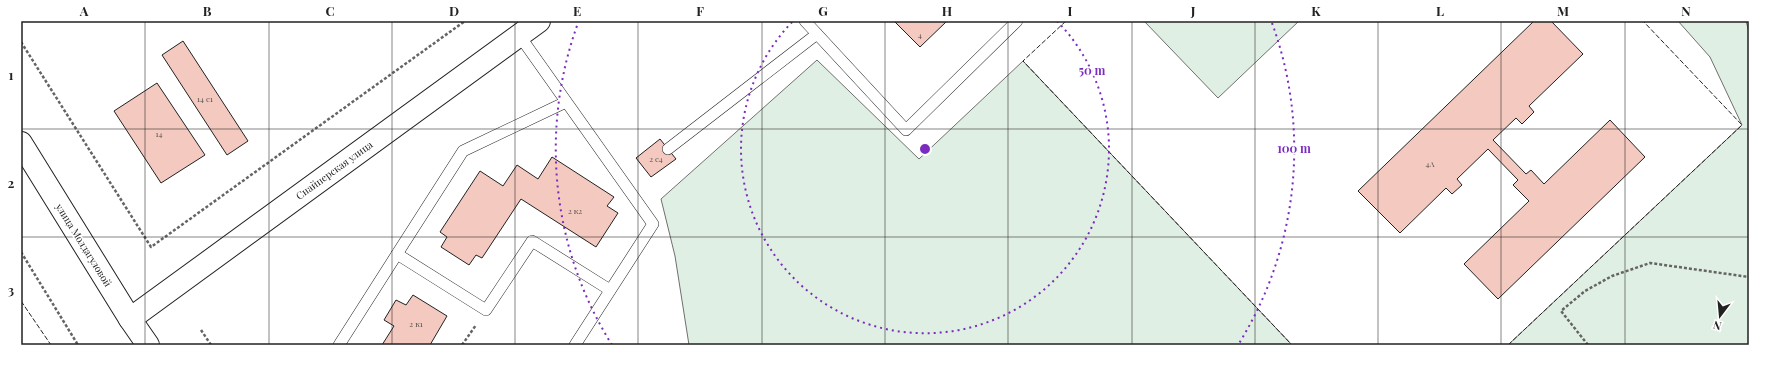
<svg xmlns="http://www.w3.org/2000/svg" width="1770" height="366" viewBox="0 0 1770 366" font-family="'Playfair Display',serif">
<rect width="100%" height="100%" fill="#fff"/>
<g fill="#e0efe3" stroke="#6f6f6f">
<polygon points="1144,21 1299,21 1218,98"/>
<polygon points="1678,21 1746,21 1749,32 1749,345 1508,345 1742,125 1710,57"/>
<polygon points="817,60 919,159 1023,61 1292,345 689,345 675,256 661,199"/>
</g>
<g fill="#f3c9c0" stroke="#222">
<polygon points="894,21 947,21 920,47"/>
<polygon points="1534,21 1551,21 1583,54 1529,106 1534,112 1522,124 1516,118 1493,140 1526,174 1531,170 1544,184 1610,120 1645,157 1498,299 1464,264 1529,201 1513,185 1518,180 1488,149 1457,179 1462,185 1452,194 1446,188 1400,233 1358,191"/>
<polygon points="183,41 248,141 227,155 162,55"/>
<polygon points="157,83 205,155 161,183 114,111"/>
<polygon points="660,139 676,159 651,177 636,158"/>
<polygon points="552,157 614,197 607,206 618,213 596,247 521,199 482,258 476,255 469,265 441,247 447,237 440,232 480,171 503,186 517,165 538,179"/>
<polygon points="413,295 447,316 430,345 382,345 394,326 384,320 396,300 406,305"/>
</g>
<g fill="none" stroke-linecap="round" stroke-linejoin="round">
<g stroke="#222" stroke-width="12">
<g id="service">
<polyline points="805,21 906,130 1017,21"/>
<polyline points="519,35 653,224 575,345"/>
<polyline points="668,149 817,34"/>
<polyline points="397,254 463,151 566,102"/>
<polyline points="339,345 397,254 486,310 532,241 610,290"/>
</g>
</g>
<g stroke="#222" stroke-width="24">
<g id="tertiary">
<polyline points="21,143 130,319 148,345"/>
<polyline points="130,319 539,21"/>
</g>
</g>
<g stroke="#646464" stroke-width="2.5" stroke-dasharray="3 2" stroke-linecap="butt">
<polyline points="21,42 151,247 465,21"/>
<polyline points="21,252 78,345"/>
<polyline points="201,330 211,345"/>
<polyline points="462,345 476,325"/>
<polyline points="1588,345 1561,311 1585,291 1612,276 1650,263 1749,277"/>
</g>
<use href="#service" stroke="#fff" stroke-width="11"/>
<use href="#tertiary" stroke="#fff" stroke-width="22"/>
<g stroke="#222" stroke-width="1" stroke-dasharray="5 2" stroke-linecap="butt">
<polyline points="1066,21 1023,61 1292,345"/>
<polyline points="21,301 51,345"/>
<polyline points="1508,345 1742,125 1643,21"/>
</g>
</g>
<path fill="none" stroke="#222" stroke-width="1" stroke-opacity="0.55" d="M145 21V345M269 21V345M392 21V345M515 21V345M638 21V345M762 21V345M885 21V345M1008 21V345M1132 21V345M1255 21V345M1378 21V345M1501 21V345M1625 21V345M21 129H1749M21 237H1749"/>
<g fill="none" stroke="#7b2cbf" stroke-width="2" stroke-dasharray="2 4">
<path d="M1057 21A184 184 0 1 1 793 21"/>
<path d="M612 345A369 369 0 0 1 578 23M1272 23A369 369 0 0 1 1238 345"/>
</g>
<g text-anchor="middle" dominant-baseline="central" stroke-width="3" stroke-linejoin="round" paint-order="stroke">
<g font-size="8" fill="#564c4a">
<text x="920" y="34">4</text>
<text x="205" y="98">14 с1</text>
<text x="159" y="133">14</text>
<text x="656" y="158">2 с4</text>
<text x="1430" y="163">4А</text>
<text x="575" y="210">2 к2</text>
<text x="416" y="323">2 к1</text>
</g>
<g font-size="10" fill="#222" stroke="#fff">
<text transform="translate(334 170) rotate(-36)">Снайперская улица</text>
<text transform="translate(84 245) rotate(58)">улица Молдагуловой</text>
</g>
</g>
<circle cx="925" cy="149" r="6" fill="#7b2cbf" stroke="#fff" stroke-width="2"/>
<g font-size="12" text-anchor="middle" font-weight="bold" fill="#7b2cbf" stroke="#fff" stroke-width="3" stroke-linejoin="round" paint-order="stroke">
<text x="1092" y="75">50 m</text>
<text x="1294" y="153">100 m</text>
</g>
<rect width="1770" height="366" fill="none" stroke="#ffffff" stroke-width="44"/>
<g transform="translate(1720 316) rotate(196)" stroke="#ffffff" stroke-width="3" paint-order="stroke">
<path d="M0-3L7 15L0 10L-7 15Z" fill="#222222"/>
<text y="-6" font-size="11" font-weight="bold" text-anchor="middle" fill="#222222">N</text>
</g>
<rect x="22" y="22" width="1726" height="322" fill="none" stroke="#222" stroke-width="1.5"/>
<g font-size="13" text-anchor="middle" font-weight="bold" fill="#222">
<text x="84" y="16">A</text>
<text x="207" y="16">B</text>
<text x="330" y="16">C</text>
<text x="454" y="16">D</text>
<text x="577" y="16">E</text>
<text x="700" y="16">F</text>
<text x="823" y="16">G</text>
<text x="947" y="16">H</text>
<text x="1070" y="16">I</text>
<text x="1193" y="16">J</text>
<text x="1316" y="16">K</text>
<text x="1440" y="16">L</text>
<text x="1563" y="16">M</text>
<text x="1686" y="16">N</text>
<text x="11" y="80">1</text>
<text x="11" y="188">2</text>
<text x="11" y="295">3</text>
</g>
</svg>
